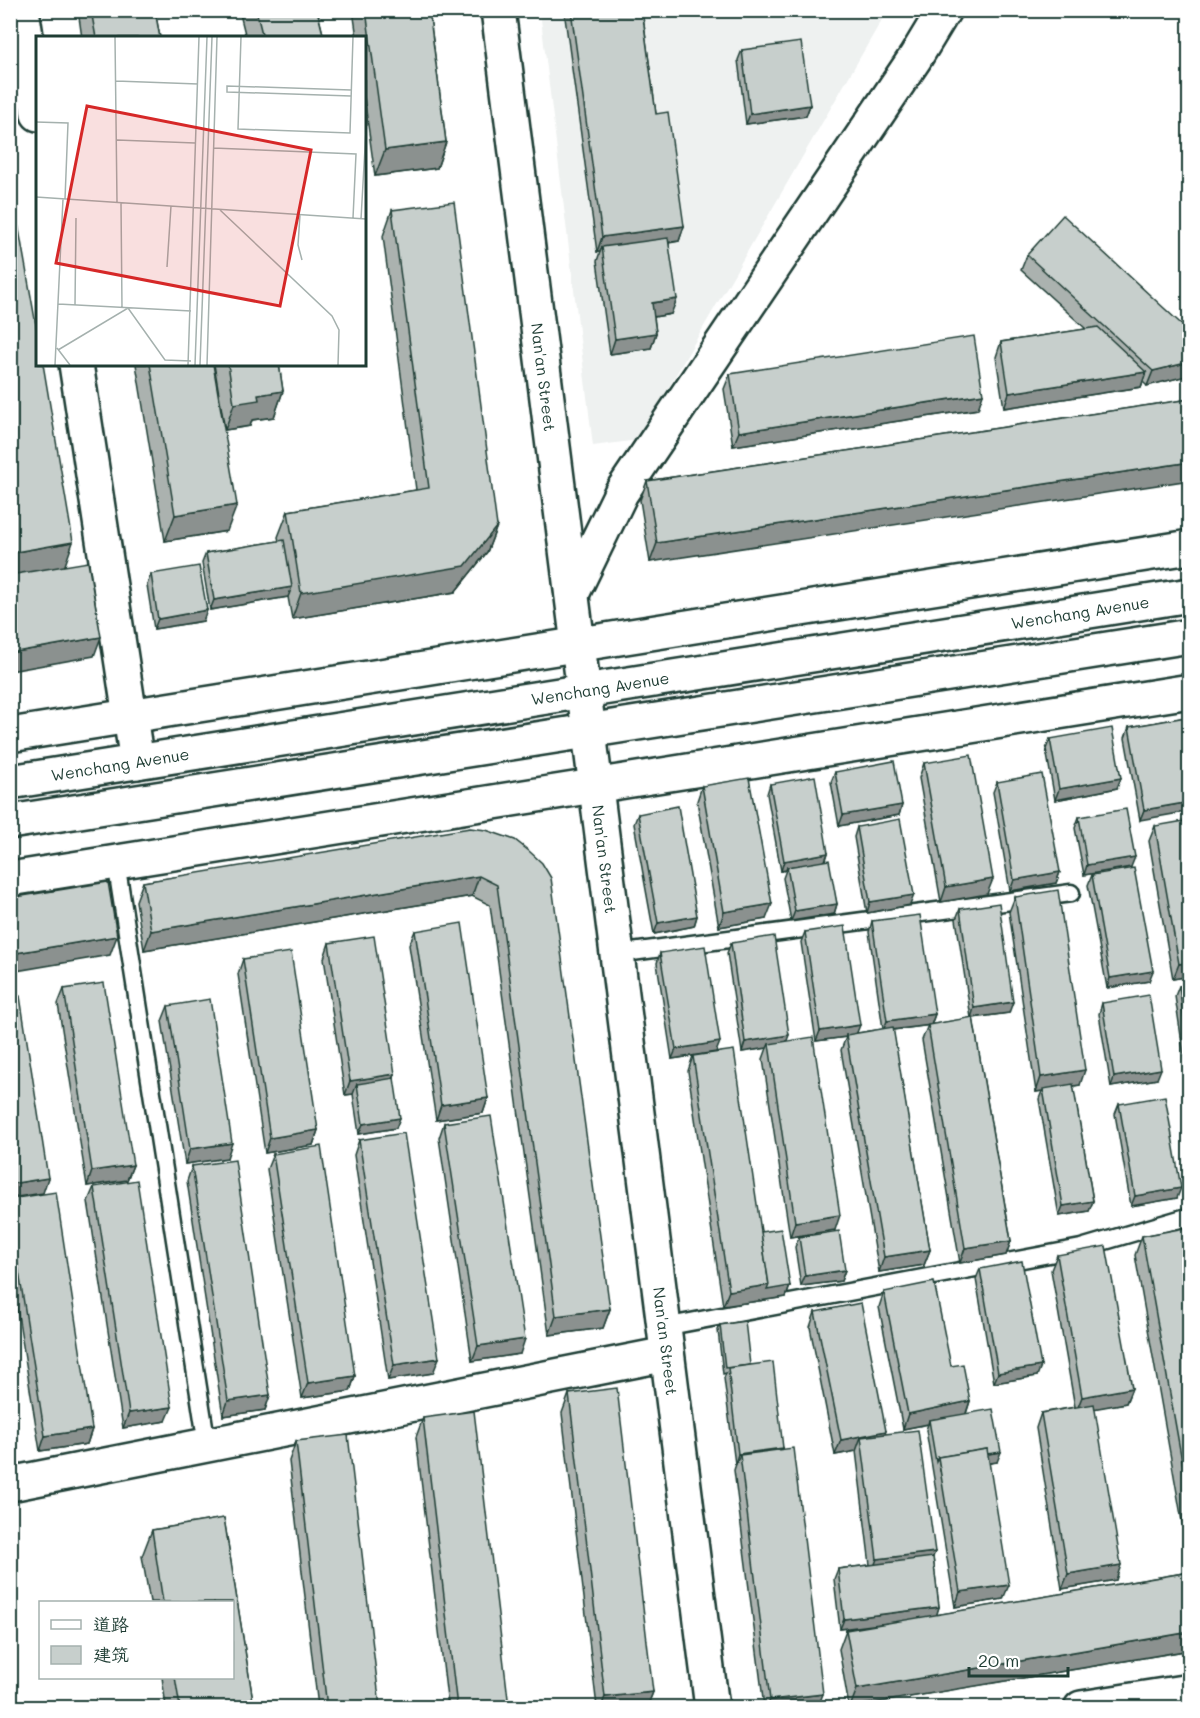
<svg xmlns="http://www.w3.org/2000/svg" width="1200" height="1718" viewBox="0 0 1200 1718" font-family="Mali,'LXGW WenKai TC',sans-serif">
<rect width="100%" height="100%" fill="#fff"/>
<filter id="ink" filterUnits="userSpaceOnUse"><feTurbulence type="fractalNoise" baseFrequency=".0167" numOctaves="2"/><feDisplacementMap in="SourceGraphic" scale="12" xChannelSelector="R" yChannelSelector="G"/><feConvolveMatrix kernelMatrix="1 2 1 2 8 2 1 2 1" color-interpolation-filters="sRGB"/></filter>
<g filter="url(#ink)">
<polygon fill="#eef1f0" points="540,11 887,11 638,440 593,446"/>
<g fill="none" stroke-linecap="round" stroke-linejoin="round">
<g stroke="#1f3d34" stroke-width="21">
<g id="service">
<polyline points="116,862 207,1445"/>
<polyline points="617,954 1071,893"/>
<polyline points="664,1327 1081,1248 1190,1216"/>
</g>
</g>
<g stroke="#1f3d34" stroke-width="38">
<g id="minor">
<polyline points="22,10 38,114"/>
<polyline points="76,364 137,762"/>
<polyline points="572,594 621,493 915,58 944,10"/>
<polyline points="10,735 1190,547"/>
<polyline points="10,879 1190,691"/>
<polyline points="10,1484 667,1354"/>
<polyline points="1081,1708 1190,1691"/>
</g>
</g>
<g stroke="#1f3d34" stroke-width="38">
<g id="secondary">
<polyline points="498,10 712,1708"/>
<polyline points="10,782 1190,595"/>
<polyline points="10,822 1190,636"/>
</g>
</g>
<use href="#service" stroke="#fff" stroke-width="16"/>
<use href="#minor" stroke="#fff" stroke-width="33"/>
<use href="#secondary" stroke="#fff" stroke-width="33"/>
</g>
<g fill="#abb2af" stroke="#1f3d34" stroke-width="1.5">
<polygon points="78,10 155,10 160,38 82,38"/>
<polygon points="239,10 317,10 324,38 246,38"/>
<polygon points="353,10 429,10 446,142 437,168 375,176 364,96 364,38 357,38"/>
<polygon points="564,10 642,10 656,114 684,226 679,241 669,243 671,314 654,317 656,333 651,348 610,354 597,261 600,252 597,252"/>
<polygon points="861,10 873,10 870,16"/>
<polygon points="742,50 810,105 806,116 746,124 738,60"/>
<polygon points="392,210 497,526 487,552 455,592 292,619 288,597 210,610 202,563 206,553 279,541 278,537 288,511 416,490 383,236"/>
<polygon points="1027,255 1190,332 1190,375 1147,386 1143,382 1141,387 1004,408 996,357 1001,342 1086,329 1021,270"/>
<polygon points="136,364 213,364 227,531 165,541"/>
<polygon points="214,364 279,364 283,391 274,417 252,420 250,426 225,430"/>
<polygon points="730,374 978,409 733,446 724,389"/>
<polygon points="1190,399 650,562 640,500 647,481"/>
<polygon points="151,574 207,610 203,621 154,629 147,585"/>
<polygon points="1186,717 1140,820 1125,738 1129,727"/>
<polygon points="1050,739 1117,788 1055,800 1046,749"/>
<polygon points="924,763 987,894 941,902 919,778"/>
<polygon points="835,772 902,805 899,815 839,826 831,782"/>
<polygon points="997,782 1060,872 1056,883 1010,891 993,792"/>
<polygon points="770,784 828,853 826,860 837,904 834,914 791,921 783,878 786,870 781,871 767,794"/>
<polygon points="702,786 766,919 719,927 697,801"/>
<polygon points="638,814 697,916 694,926 654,934 634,824"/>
<polygon points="1079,817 1131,867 1084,875 1075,828"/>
<polygon points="1155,826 1190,976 1173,979 1149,841"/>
<polygon points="857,827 910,905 867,913 854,837"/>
<polygon points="486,830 610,1309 603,1328 549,1335 490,905 472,896 144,950 136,901 143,882"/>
<polygon points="1092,875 1149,981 1107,988 1088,885"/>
<polygon points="1015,897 1080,1085 1073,1086 1093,1201 1089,1211 1059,1216 1039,1099 1042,1091 1036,1092 1009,912"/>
<polygon points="960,909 1009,1013 973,1018 1011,1241 1006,1255 960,1263 922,1040 928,1025 971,1018 956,919"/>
<polygon points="872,921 935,1014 931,1025 893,1030 930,1250 924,1265 879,1272 841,1050 846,1037 816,1041 801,942 805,932 857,1033 883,1029 869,932"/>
<polygon points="415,931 488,1098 483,1113 436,1120 409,945"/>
<polygon points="329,943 395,1074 394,1078 396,1128 359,1134 353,1094 345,1095 324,958"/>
<polygon points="731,943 787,1041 835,1230 790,1237 763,1059 767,1048 742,1052 727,953"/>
<polygon points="660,953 716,1052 761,1232 790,1286 786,1297 723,1306 688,1071 693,1056 672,1059 657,963"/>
<polygon points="243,959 318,1130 313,1145 265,1153 238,974"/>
<polygon points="1190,984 1190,1090 1189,1090 1175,996 1179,986"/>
<polygon points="64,989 133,1165 127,1180 87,1186 58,1004"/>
<polygon points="1102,1003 1157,1079 1111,1087 1099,1014"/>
<polygon points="168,1006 227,1158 185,1164 162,1021"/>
<polygon points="1119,1104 1177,1198 1131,1206 1115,1114"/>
<polygon points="444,1123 520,1354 472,1361 439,1138"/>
<polygon points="359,1140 433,1373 388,1380 354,1155"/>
<polygon points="273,1154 355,1376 350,1391 302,1398 267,1169"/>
<polygon points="192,1166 270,1395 265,1410 223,1416 187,1181"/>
<polygon points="94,1187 166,1421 123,1428 88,1201"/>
<polygon points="10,1199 92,1429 87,1444 40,1451 10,1265"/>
<polygon points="1190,1227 1190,1555 1188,1555 1135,1255 1142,1236"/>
<polygon points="799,1237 845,1270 841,1281 801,1286 795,1247"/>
<polygon points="1057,1255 1132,1388 1126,1403 1094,1408 1116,1580 1062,1589 1036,1428 1041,1413 1075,1407 1051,1270"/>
<polygon points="980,1269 1037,1376 994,1383 976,1279"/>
<polygon points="884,1292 951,1366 970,1401 966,1414 997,1462 989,1463 1003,1599 955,1607 926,1430 928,1424 903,1429 879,1307"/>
<polygon points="815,1312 885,1434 933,1557 939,1607 936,1615 1190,1572 1190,1650 849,1707 839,1649 846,1630 887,1623 840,1629 834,1579 838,1569 870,1565 856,1451 835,1455 810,1327"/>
<polygon points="720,1325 750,1365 783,1448 818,1707 764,1707 734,1470 736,1464 735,1464 724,1378 726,1373 723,1374 718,1330"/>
<polygon points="569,1394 653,1692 647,1707 597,1707 562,1413"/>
<polygon points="423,1418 509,1707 448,1707 416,1437"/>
<polygon points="296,1441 380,1707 318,1707 289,1461"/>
<polygon points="224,1518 254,1707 166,1707 162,1677 232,1677 232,1602 150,1602 142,1556 152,1530"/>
</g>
<g fill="#8b918f" stroke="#1f3d34" stroke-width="1.5">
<polygon points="810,105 806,116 746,124 750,114"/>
<polygon points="446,142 437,168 375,176 385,150"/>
<polygon points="684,226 679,241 603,251 602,247 600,252 597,252 602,237"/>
<polygon points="677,299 671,314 647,318 652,303"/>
<polygon points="656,333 651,348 610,354 615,339"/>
<polygon points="1190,362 1190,375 1147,386 1153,371"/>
<polygon points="1146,372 1141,387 1004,408 1009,393"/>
<polygon points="283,391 274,417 252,420 250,426 225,430 234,404 258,395"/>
<polygon points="983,394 978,409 733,446 739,432"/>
<polygon points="1190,462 1190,480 650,562 657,543"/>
<polygon points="237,505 227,531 165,541 175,515"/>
<polygon points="497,526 487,552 455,592 292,619 301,593"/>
<polygon points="73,542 64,568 10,577 10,553"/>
<polygon points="292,587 288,597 210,610 214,600"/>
<polygon points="207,610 203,621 154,629 158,619"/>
<polygon points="101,637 94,656 10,671 10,653"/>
<polygon points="1121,778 1117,788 1055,800 1059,789"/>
<polygon points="1190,802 1190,811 1140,820 1144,810"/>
<polygon points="902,805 899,815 839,826 843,815"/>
<polygon points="828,853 824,863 787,867 786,870 781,871 784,861"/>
<polygon points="1135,857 1131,867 1084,875 1087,865"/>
<polygon points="1060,872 1056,883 1010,891 1014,880"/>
<polygon points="479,876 472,896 144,950 151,931"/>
<polygon points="993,879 987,894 941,902 946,887"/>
<polygon points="914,895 910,905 867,913 870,902"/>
<polygon points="772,904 766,919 719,927 724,912"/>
<polygon points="837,904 834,914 791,921 795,911"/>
<polygon points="697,916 694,926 654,934 658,923"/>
<polygon points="117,936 110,955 10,972 10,954"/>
<polygon points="1190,962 1190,976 1173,979 1179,964"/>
<polygon points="1153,971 1149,981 1107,988 1110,978"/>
<polygon points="1013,1002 1009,1013 971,1018 974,1008"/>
<polygon points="935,1014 931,1025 883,1031 887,1021"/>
<polygon points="860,1025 856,1035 846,1035 846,1037 816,1041 820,1031"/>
<polygon points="789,1035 785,1046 769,1044 767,1048 742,1052 745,1042"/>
<polygon points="720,1042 716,1052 672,1059 676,1049"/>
<polygon points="1161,1069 1157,1079 1111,1087 1114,1077"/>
<polygon points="1085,1070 1080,1085 1036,1092 1041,1077"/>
<polygon points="395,1074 390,1089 357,1084 353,1094 345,1095 350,1081"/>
<polygon points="488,1098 483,1113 436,1120 441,1105"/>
<polygon points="400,1118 396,1128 359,1134 363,1124"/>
<polygon points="318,1130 313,1145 265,1153 270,1138"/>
<polygon points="232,1143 227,1158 185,1164 190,1149"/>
<polygon points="133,1165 127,1180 87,1186 92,1171"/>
<polygon points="48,1178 43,1193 10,1198 10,1184"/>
<polygon points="1181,1188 1177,1198 1131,1206 1135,1196"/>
<polygon points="1093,1201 1089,1211 1059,1216 1063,1206"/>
<polygon points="840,1215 835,1230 790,1237 795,1222"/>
<polygon points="1011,1241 1006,1255 960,1263 965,1248"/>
<polygon points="930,1250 924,1265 879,1272 884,1257"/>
<polygon points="845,1270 841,1281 801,1286 805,1276"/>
<polygon points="769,1285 790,1286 786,1297 723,1306 729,1291"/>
<polygon points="610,1309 603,1328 549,1335 556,1316"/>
<polygon points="525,1339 520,1354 472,1361 478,1346"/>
<polygon points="439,1358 433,1373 388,1380 394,1365"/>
<polygon points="1041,1366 1037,1376 994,1383 998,1373"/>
<polygon points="355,1376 350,1391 302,1398 308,1383"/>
<polygon points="1132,1388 1126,1403 1076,1412 1082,1397"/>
<polygon points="270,1395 265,1410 223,1416 228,1401"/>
<polygon points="970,1401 965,1416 929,1420 928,1424 903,1429 908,1414"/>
<polygon points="172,1407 166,1421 123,1428 129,1413"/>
<polygon points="92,1429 87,1444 40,1451 45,1436"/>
<polygon points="886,1431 881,1446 861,1437 856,1451 835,1455 841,1440"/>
<polygon points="783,1448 780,1458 740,1455 736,1464 735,1464 738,1454"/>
<polygon points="1001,1452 997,1462 940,1471 939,1462"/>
<polygon points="935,1552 929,1567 871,1574 877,1559"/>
<polygon points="1121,1565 1116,1580 1062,1589 1068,1574"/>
<polygon points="1009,1585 1003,1599 955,1607 960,1592"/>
<polygon points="939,1607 936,1617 840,1629 844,1619"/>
<polygon points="1190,1632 1190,1650 850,1707 857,1689"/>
<polygon points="653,1692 647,1707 601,1707 605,1697"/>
<polygon points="823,1694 818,1707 767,1707 770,1700"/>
</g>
<g fill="#c7cfcc" stroke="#1f3d34" stroke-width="1.5">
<polygon points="91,10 155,10 160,38 96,38"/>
<polygon points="256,10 317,10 324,38 263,38"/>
<polygon points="366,10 429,10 446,142 385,150"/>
<polygon points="571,10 642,10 656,114 668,112 684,226 602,237"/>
<polygon points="801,42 810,105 750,114 742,50"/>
<polygon points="10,179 38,336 38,364 43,364 73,542 10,553"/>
<polygon points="454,202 497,526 465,566 301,593 288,511 429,488 392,210"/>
<polygon points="1063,215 1190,332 1190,362 1153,371 1027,255"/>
<polygon points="668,238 677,299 652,303 656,333 615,339 602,247"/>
<polygon points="1098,327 1146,372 1009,393 1001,342"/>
<polygon points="974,336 983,394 739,432 730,374"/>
<polygon points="150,364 213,364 237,505 175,515"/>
<polygon points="228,364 279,364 283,391 258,395 259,400 234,404"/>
<polygon points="1190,399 1190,462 657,543 647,481"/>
<polygon points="284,540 292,587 214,600 206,553"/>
<polygon points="88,562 101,637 10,653 10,575"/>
<polygon points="199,566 207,610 158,619 151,574"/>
<polygon points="1186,717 1190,738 1190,802 1144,810 1129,727"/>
<polygon points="1112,728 1121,778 1059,789 1050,739"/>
<polygon points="971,755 993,879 946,887 924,763"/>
<polygon points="894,761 902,805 843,815 835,772"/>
<polygon points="1042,774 1060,872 1014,880 997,782"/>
<polygon points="815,776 828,853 784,861 770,784"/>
<polygon points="749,778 772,904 724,912 702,786"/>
<polygon points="678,806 697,916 658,923 638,814"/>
<polygon points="1126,809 1135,857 1087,865 1079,817"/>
<polygon points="900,819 914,895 870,902 857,827"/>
<polygon points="1190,820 1190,962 1179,964 1155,826"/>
<polygon points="470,828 486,830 515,840 529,851 542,863 551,878 610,1309 556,1316 497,885 479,876 151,931 143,882"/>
<polygon points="829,860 837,904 795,911 787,867"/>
<polygon points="1134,868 1153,971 1110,978 1092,875"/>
<polygon points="108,882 117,936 10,954 10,898"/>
<polygon points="1058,890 1085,1070 1041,1077 1015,897"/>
<polygon points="999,903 1013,1002 974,1008 960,909"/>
<polygon points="920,915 935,1014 887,1021 872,921"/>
<polygon points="462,923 488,1098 441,1105 415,931"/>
<polygon points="845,926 860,1025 820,1031 805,932"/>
<polygon points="374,936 395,1074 350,1081 329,943"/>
<polygon points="774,936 789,1035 745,1042 731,943"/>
<polygon points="705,946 720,1042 676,1049 660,953"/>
<polygon points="291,952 318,1130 270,1138 243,959"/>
<polygon points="104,983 133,1165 92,1171 64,989"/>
<polygon points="1190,984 1190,1059 1179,986"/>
<polygon points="1149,995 1161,1069 1114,1077 1102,1003"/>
<polygon points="20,996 48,1178 10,1184 10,997"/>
<polygon points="210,999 232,1143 190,1149 168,1006"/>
<polygon points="973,1017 1011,1241 965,1248 928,1025"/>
<polygon points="893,1027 930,1250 884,1257 846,1035"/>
<polygon points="813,1037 840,1215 795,1222 769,1044"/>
<polygon points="734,1050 769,1285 729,1291 693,1056"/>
<polygon points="394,1078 400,1118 363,1124 357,1084"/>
<polygon points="1073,1084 1093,1201 1063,1206 1043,1089"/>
<polygon points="1165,1096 1181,1188 1135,1196 1119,1104"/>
<polygon points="491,1116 525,1339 478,1346 444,1123"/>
<polygon points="404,1133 439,1358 394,1365 359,1140"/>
<polygon points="321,1146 355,1376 308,1383 273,1154"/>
<polygon points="235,1160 270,1395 228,1401 192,1166"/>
<polygon points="137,1180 172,1407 129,1413 94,1187"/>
<polygon points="56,1192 92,1429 45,1436 10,1215 10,1199"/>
<polygon points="1190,1227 1190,1506 1142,1236"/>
<polygon points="781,1229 790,1286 767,1290 769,1285 761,1232"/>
<polygon points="839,1231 845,1270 805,1276 799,1237"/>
<polygon points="1106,1246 1132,1388 1082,1397 1057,1255"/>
<polygon points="1022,1261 1041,1366 998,1373 980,1269"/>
<polygon points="934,1282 951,1366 963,1364 970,1401 908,1414 884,1292"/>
<polygon points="861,1303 886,1431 841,1440 815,1312"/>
<polygon points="745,1321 750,1365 725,1368 720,1325"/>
<polygon points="773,1362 783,1448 738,1454 728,1368"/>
<polygon points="617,1388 653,1692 605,1697 569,1394"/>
<polygon points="1094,1404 1121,1565 1068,1574 1041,1413"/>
<polygon points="993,1409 1001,1452 987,1454 987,1449 938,1457 936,1462 929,1420"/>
<polygon points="474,1411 509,1707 457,1707 423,1418"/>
<polygon points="918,1430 935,1552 877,1559 861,1437"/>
<polygon points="348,1435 380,1707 327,1707 296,1441"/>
<polygon points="793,1448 823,1694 770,1700 740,1455"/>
<polygon points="987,1449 1009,1585 960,1592 938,1457"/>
<polygon points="224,1518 254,1707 180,1707 175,1677 232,1677 232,1602 163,1602 152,1530"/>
<polygon points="933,1557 939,1607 844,1619 838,1569"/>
<polygon points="1190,1572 1190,1632 857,1689 846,1630"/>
</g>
</g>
<g text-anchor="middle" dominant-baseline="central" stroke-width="4.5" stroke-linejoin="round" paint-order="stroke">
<g font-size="16" fill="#1f3d34" stroke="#fff">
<text transform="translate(544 377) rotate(83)">Nan'an Street</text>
<text transform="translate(1080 612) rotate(-9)">Wenchang Avenue</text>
<text transform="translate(600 688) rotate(-9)">Wenchang Avenue</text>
<text transform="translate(120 764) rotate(-9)">Wenchang Avenue</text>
<text transform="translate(605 859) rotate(83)">Nan'an Street</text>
<text transform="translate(666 1341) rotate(83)">Nan'an Street</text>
</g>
</g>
<g transform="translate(36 36)">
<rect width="330" height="330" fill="#fff"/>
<path fill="none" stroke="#a5b1ae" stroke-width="1.5" d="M79 1 81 166M205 1 202 93 314 97 317 1M80 45 162 48M315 60 191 56V50L315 54M0 86 32 87 29 163M81 104 159 107M177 112 320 118 317 182M0 161 330 183M85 167 86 272M184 174 296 280 303 294 302 329M264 179 262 209 266 224M325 183 330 94M131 231 135 170M22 268 155 275M39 269 40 182M21 312 34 329M22 314 92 272 129 324 155 325M19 329 27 163M152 329 163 1M159 329 171 1M164 329 176 1M171 329 181 1"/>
<path fill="#d62828" fill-opacity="0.15" stroke="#d62828" stroke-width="3" d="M51 70 275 114 244 270 20 227Z"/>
<rect width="330" height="330" fill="none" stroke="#1f3d34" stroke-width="3"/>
</g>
<rect width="1200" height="1718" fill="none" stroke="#fff" stroke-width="36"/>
<rect x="18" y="18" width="1164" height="1682" fill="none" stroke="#1f3d34" stroke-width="2" filter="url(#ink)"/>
<rect x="39" y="1601" width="195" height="78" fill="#ffffff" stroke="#a5b1ae" stroke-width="1.5"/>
<rect x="51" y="1620" width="30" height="9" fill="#ffffff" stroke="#a5b1ae" stroke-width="1.5"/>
<text x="93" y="1631" font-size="18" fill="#1f3d34">道路</text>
<rect x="51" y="1646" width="30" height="18" fill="#c7cfcc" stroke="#a5b1ae" stroke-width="1.5"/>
<text x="93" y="1661" font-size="18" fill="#1f3d34">建筑</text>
<path d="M969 1667v9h99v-9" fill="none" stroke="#1f3d34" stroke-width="3"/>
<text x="978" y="1667" font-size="18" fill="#1f3d34" stroke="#ffffff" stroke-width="4.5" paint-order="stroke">20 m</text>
</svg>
